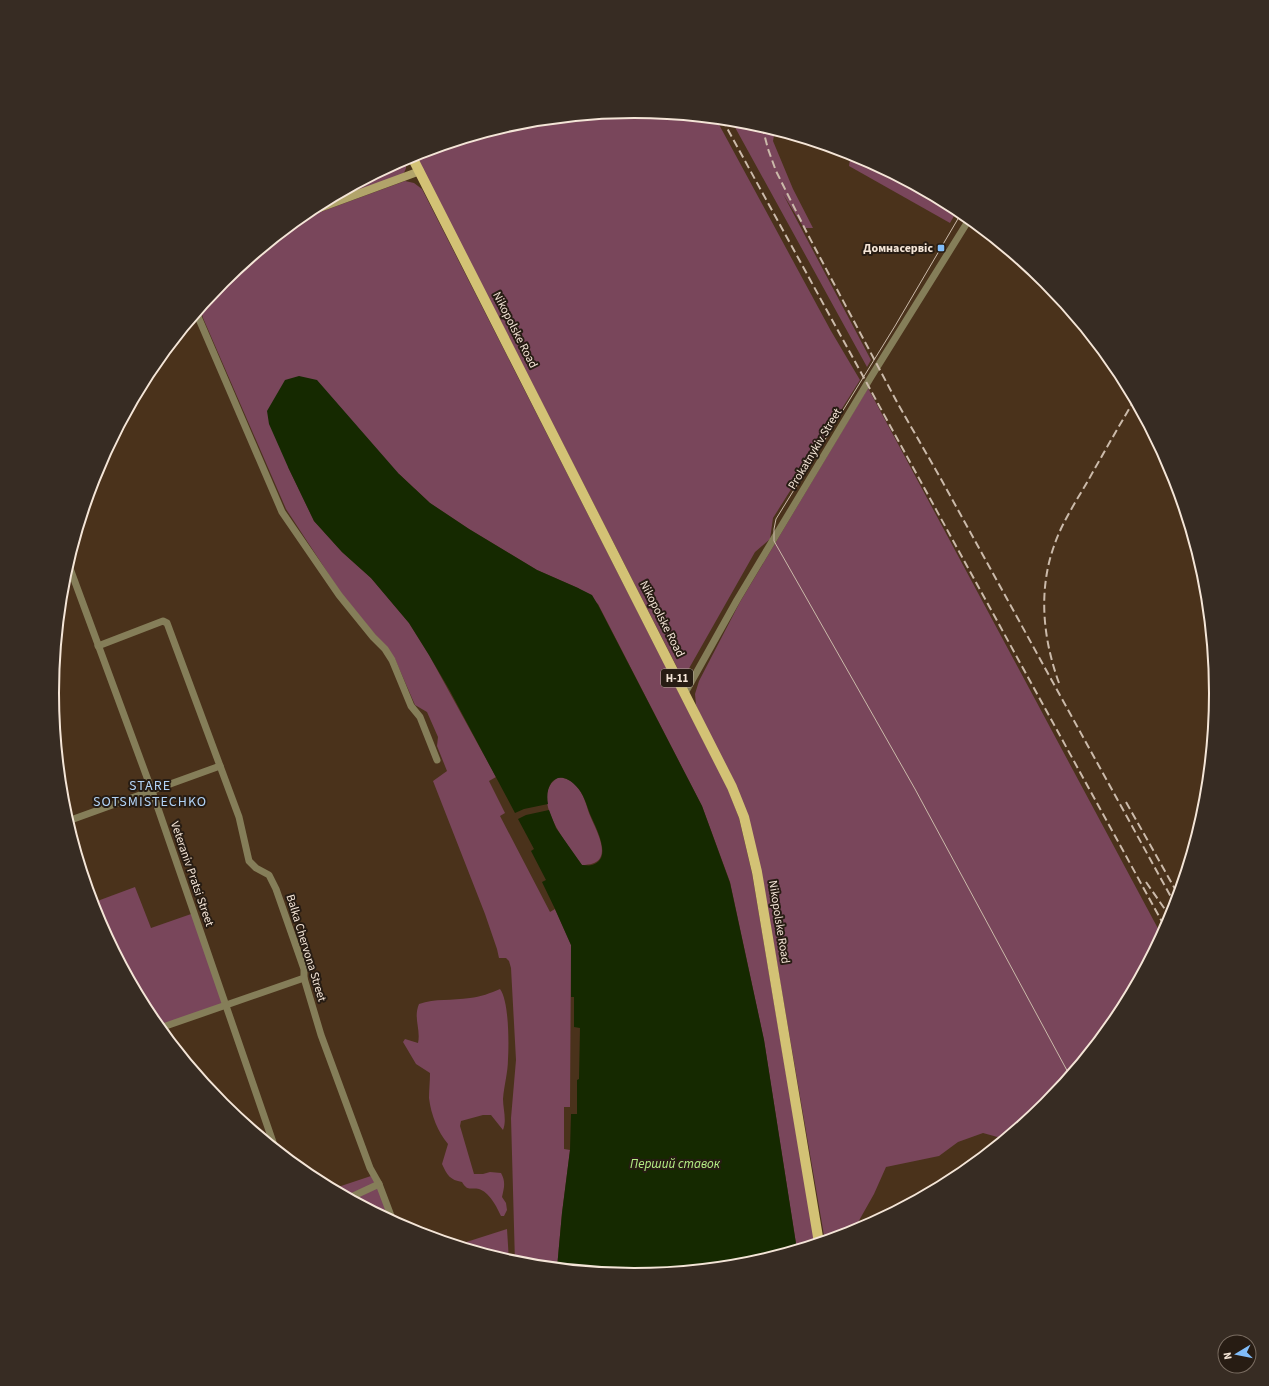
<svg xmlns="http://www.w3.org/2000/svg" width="1269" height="1386" viewBox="0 0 1269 1386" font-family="'Source Sans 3',sans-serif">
<rect width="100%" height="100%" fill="#4a321b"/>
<g fill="#79465b">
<polygon points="635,111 716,119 831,331 860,380 773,518 770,539 755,552 683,679 415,154 521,122"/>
<polygon points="731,120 748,122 775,130 773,141 793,189 813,228 804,228 783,194 871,360 867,367"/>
<polygon points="851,153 858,155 958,209 950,223 849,166"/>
<path d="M404 159C407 165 407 168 403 174L343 196 338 194Z"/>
<polygon points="405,181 414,183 422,189 728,789 739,818 752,873 815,1244 797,1250 764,1040 730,882 702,806 598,604 578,588 537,570 469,529 430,503 399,474 288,467 314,521 342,552 371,578 409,623 429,655 496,777 489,781 505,813 500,816 550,912 555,909 571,945 570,1107 564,1107 564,1149 570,1150 562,1213 557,1268 515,1263 511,1118 516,1060 511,968 509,961 506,958 499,958 497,949 485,914 433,781 447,771 437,746 438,737 427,712 415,705 395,659 341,593 286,509 203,318 200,308 223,281 296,221"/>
<polygon points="868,388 1162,936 1119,1017 1046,1105 1003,1140 1001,1138 983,1133 958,1142 939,1156 886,1167 874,1194 852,1233 825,1241 761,871 696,705 695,694 699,681 740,602"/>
<path d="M559 777C566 778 573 781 577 787 584 795 586 804 589 813 596 831 618 865 582 865 569 846 526 796 559 777Z"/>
<polygon points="135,887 151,928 194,913 226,1005 160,1028 150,1016 96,916 92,903"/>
<path d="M500 989C509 1001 509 1043 508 1059 508 1072 504 1086 503 1099 503 1109 507 1120 503 1130L491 1115H483L461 1121 460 1126 474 1174H483L490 1172 501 1173C506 1182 504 1188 502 1197L506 1203 507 1210 504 1216H501C497 1207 489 1192 479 1189 470 1187 468 1192 462 1182 450 1180 447 1175 442 1164L448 1144C438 1132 431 1115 429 1098 429 1090 430 1081 430 1073L416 1064 403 1042 405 1039 418 1043C421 1029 413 1018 419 1004 435 998 452 1001 470 998 480 997 491 993 500 989Z"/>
<polygon points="374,1175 393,1221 332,1189"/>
<polygon points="507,1229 509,1261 457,1245"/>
</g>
<path fill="#152900" d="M299 376 317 380 399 474 430 503 469 529 537 570 578 588 592 595 598 605 702 806 730 883 764 1040 797 1250 748 1264 634 1275 557 1268 562 1213 570 1150 571 1114H577V1080L579 1079 580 1028 574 1027V997H571V945L555 909 542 882 546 880 531 851 534 849 518 819 526 815 549 810 556 828 582 865C585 865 589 866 592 865 614 859 595 826 590 814 586 804 584 794 576 786 559 768 544 782 548 804L524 809 515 813 450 691 429 655 409 623 371 578 342 552 314 521 288 467 269 424 267 411 285 380Z"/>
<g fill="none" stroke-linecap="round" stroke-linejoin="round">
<g stroke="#857e59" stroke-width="7">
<polyline points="197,312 199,319 282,512 339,595 373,637 385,649 392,660 411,706 420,717 437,760"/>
<polyline points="68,563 152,791 275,1148"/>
<polyline points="98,646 163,621 167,623 239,817 249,861 256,868 269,875 276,889 304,969 304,978 321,1035 370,1168 379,1184 393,1221"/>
<polyline points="685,693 737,600 871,377 970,218"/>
<polyline points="68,821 220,766"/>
<polyline points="160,1028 304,978"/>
<polyline points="349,1198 379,1184"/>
</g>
<polyline stroke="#b1a46a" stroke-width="8" points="306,213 420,171"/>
<polyline stroke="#d3c275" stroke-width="10" points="411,155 732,787 744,817 757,872 819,1243"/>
<polyline stroke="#cbbaaa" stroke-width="1" points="962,212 895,326 776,519 774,529 774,541 915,789 1070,1076"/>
<g stroke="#cbbaaa" stroke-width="2" stroke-dasharray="8 4" stroke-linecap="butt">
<polyline points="722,119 1166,929"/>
<polyline points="762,126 768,149 776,171 807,233 898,404 941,479 1176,906"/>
<path d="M1059 683C1043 639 1038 591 1054 546 1062 522 1077 500 1089 479 1104 452 1119 426 1135 399"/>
<polyline points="1126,802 1179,896"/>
<polyline points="1146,882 1171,918"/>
</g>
</g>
<rect fill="#81bdfa" stroke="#271c13" stroke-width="1.5" x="937" y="244" width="8" height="8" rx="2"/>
<g text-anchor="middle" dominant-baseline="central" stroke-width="4" stroke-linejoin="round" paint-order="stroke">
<rect fill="#271c13" stroke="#b6a99c" stroke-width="1" x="661" y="669" width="32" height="18" rx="3"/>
<g font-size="11" font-weight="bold" fill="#f4e5d7">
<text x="677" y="678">Н-11</text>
</g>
<g font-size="12" font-weight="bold" fill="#f4e5d7" stroke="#271c13" text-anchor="end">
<text x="933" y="248">Домнасервіс</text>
</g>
<g font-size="12" fill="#f4e5d7" stroke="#271c13">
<text transform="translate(515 330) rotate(63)">Nikopolske Road</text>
<text transform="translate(815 449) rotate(-59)">Prokatnykiv Street</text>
<text transform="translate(662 619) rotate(63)">Nikopolske Road</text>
<text transform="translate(192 874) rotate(71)">Veteraniv Pratsi Street</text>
<text transform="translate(779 922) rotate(81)">Nikopolske Road</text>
<text transform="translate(306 948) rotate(73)">Balka Chervona Street</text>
</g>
<g font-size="13" font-style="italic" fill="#b4ed84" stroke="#271c13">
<text x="675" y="1164">Перший ставок</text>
</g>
<g font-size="14" letter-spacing="1" fill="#b2d3f6" stroke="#271c13">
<text x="150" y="786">STARE<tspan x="150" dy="16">SOTSMISTECHKO</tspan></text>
</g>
</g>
<path d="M0 0H1269V1386H0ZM59 693a575 575 0 1 1 1150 0a575 575 0 1 1-1150 0Z" fill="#372c23" fill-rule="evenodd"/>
<path fill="none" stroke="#f4e5d7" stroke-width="2" d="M59 693a575 575 0 1 1 1150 0a575 575 0 1 1-1150 0Z"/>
<g transform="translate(1237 1354) rotate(260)"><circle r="19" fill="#271c13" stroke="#796c61"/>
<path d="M0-3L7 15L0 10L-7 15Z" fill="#81bdfa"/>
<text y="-6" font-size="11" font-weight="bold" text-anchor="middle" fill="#f4e5d7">N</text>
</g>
</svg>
